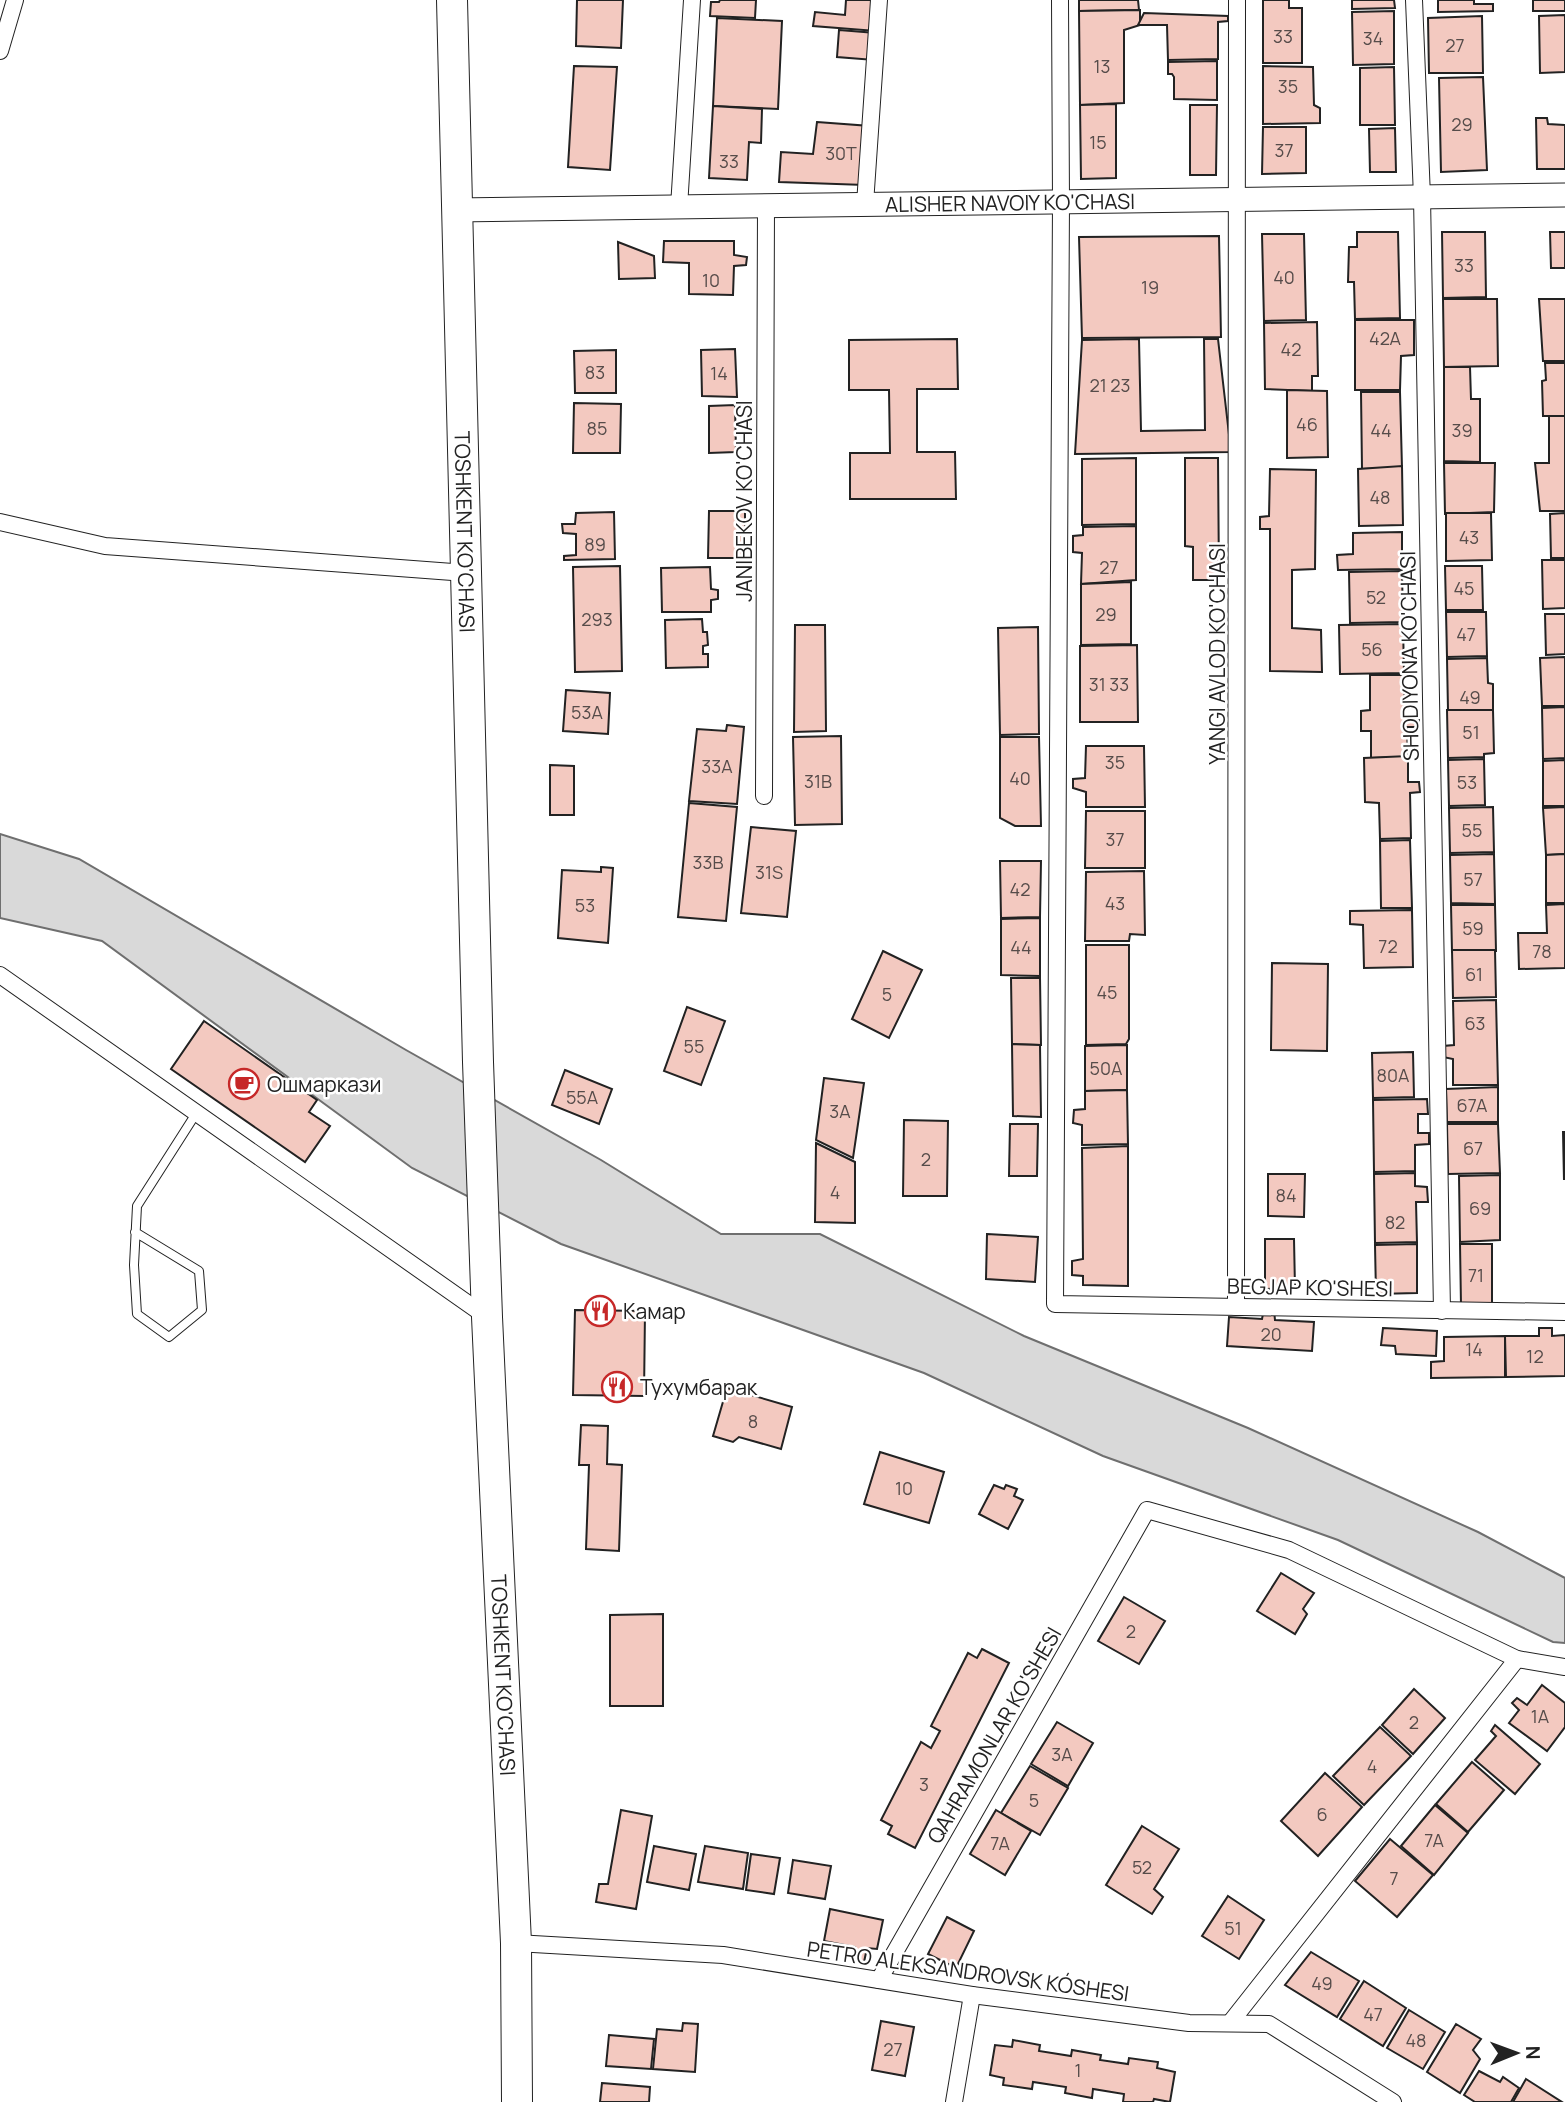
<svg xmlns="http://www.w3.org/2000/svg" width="1565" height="2102" viewBox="0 0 1565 2102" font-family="Manrope,sans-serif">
<rect width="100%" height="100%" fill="#fff"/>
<polygon fill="#d9d9d9" stroke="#6f6f6f" stroke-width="2" points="0,834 79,859 406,1050 601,1160 721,1234 820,1234 1024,1336 1248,1428 1478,1532 1565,1578 1565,1643 1553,1642 1338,1540 1103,1456 924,1373 561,1244 412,1168 102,941 0,918"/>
<g fill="#f3c9c0" stroke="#222" stroke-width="2">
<polygon points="577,0 623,0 621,48 576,46"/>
<polygon points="720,0 756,0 755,18 710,16 711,2 719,2"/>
<polygon points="846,0 878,0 876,31 813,26 815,12 845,15"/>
<polygon points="1079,0 1138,0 1139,10 1079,11"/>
<polygon points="1263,0 1289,0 1289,8 1302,8 1302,63 1263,63"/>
<polygon points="1352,0 1394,0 1395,8 1352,9"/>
<polygon points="1438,0 1474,0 1474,4 1493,4 1493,11 1438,12"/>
<rect x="1533" y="0" width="32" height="11"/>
<polygon points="1140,10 1140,25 1124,30 1124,103 1080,105 1079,11"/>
<polygon points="1394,11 1394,64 1353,65 1352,12"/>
<polygon points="1144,13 1228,16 1228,21 1218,22 1218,59 1168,60 1167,25 1138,25"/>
<polygon points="1565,15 1565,72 1540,73 1539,16"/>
<polygon points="1482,16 1483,73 1429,73 1428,18"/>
<polygon points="717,18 782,21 778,109 713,106"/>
<polygon points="839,30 876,33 874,60 837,57"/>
<polygon points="1217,61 1217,100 1174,99 1174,77 1172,74 1168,74 1168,62"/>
<polygon points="574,66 617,67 610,170 568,167"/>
<polygon points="1263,66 1313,67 1314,105 1320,108 1320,123 1263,124"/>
<polygon points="1394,67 1395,125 1360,125 1360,68"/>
<polygon points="1483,77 1487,170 1441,172 1439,78"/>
<polygon points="1116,104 1116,178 1081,179 1080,105"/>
<polygon points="1190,105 1217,105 1216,175 1190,175"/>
<polygon points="713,106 762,109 761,143 749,142 747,180 709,178"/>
<polygon points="1536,118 1547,118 1548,124 1565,125 1565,169 1537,169"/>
<polygon points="817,122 870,126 865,185 779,182 781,152 813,154"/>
<polygon points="1263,127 1306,127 1306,173 1262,174"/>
<polygon points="1395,128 1396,172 1370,172 1369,129"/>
<polygon points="1357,232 1398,232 1400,318 1355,319 1354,282 1348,282 1349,247 1357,247"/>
<polygon points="1442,232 1485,232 1486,297 1443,298"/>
<polygon points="1550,232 1565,232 1565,268 1551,268"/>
<polygon points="1262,234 1304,234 1306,320 1264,321"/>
<polygon points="1219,236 1221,337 1082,338 1079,237"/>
<polygon points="664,241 734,241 734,255 747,257 746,265 734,266 733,295 689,294 689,263 663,262"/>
<polygon points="618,242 654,256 655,278 619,279"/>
<polygon points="1443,299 1497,299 1498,366 1444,367"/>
<polygon points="1539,299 1565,299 1565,361 1543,361"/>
<polygon points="1355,320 1414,320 1414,355 1401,356 1400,390 1355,390"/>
<polygon points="1317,322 1318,376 1312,376 1312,391 1265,389 1264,323"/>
<polygon points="957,339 958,389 917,389 917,452 955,452 956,499 850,499 850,453 890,453 889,390 849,390 849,340"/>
<polygon points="1139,339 1141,431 1205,430 1204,339 1218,339 1231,452 1075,454 1082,340"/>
<polygon points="735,349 737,397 702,396 701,350"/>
<polygon points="616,350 616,393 575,393 574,351"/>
<polygon points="1545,363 1565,363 1565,416 1543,416 1542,381 1546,380"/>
<polygon points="1444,367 1470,367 1471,399 1480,399 1480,462 1444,461"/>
<polygon points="1287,390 1327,391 1328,457 1287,458"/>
<polygon points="1361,392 1400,392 1402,468 1362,469"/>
<polygon points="574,403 621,404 620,453 573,453"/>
<polygon points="735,405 736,452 709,453 709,406"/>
<polygon points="1549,416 1565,416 1565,511 1540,511 1535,463 1549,463"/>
<polygon points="1136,458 1136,524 1082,525 1082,459"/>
<polygon points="1185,458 1218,458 1219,580 1193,580 1193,547 1185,546"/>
<polygon points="1444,463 1495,463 1494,512 1445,514"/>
<polygon points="1402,466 1403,525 1359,526 1358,469"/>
<polygon points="1270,469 1316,470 1315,569 1292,570 1292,628 1321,630 1322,672 1270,671 1270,529 1260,529 1260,517 1269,516"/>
<polygon points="709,511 745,511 745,558 708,558"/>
<polygon points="614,512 615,559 564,560 564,556 576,555 576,534 563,533 562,524 575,524 576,513"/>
<polygon points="1446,513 1491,513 1492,560 1446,561"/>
<polygon points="1565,513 1565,558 1551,558 1550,514"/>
<polygon points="1136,526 1136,580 1081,584 1082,553 1073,552 1073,536 1083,535 1083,527"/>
<polygon points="1402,532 1402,569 1338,570 1337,555 1353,554 1353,533"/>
<polygon points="1542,560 1565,560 1565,608 1543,609"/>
<polygon points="620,566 622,671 575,672 573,567"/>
<polygon points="1445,566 1482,566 1483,610 1446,610"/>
<polygon points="710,567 711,589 718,590 718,599 711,600 711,612 662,612 661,568"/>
<polygon points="1402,571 1403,622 1350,623 1349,572"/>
<polygon points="1131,582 1131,644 1081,645 1081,584"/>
<polygon points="1446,612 1486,612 1487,656 1447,657"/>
<polygon points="1545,614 1565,614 1565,654 1546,655"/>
<polygon points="702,619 703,632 707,632 708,645 703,646 703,654 708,654 708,667 666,668 665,620"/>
<polygon points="1403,624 1404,673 1340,674 1339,625"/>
<polygon points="795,625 825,625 826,731 794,732"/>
<polygon points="1038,627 1039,734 1000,735 998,628"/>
<polygon points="1137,645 1138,722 1080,722 1080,646"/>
<polygon points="1565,657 1565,706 1542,706 1540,658"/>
<polygon points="1487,658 1488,683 1493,684 1493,711 1448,710 1447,659"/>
<polygon points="1370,675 1404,675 1405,718 1419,719 1419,727 1407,727 1408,757 1371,758 1371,731 1361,731 1361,711 1370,710"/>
<polygon points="566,690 610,693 608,734 563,731"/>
<polygon points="1565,707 1565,758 1543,759 1542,708"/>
<polygon points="1447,710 1493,710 1494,753 1484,754 1484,757 1448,758"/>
<polygon points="727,725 744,727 737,804 689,801 697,729 726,731"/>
<polygon points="841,736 842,824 795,825 793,737"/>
<polygon points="1000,737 1039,737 1041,826 1015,826 1000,818"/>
<polygon points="1086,746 1144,746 1145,807 1086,807 1086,792 1073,788 1073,779 1085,778"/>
<polygon points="1408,756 1408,782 1419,782 1420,792 1410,793 1411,838 1380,839 1379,803 1365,802 1364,758"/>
<polygon points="1484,759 1485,805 1449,806 1448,760"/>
<polygon points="1565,760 1565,806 1543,806 1543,761"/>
<polygon points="550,765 574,766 574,815 550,815"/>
<polygon points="689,803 737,807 726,921 678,917"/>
<polygon points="1493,807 1494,852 1450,853 1449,808"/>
<polygon points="1565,807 1565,854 1546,855 1543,808"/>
<polygon points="1086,811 1145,811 1145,868 1085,868"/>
<polygon points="751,827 796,831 787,917 741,913"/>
<polygon points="1410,840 1412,908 1381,908 1380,841"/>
<polygon points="1494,854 1495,904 1451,903 1450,855"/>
<polygon points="1565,854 1565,903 1546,903 1546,855"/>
<polygon points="1000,861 1041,861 1040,917 1001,918"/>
<polygon points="601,867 613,868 608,943 558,938 562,870 601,872"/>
<polygon points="1144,871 1145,935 1130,934 1129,941 1085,941 1086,872"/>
<polygon points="1565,904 1565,968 1519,969 1518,933 1547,933 1546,905"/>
<polygon points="1451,905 1495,905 1496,951 1452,952"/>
<polygon points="1412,910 1413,967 1364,968 1363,925 1350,924 1350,911"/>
<polygon points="1040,918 1040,976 1001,975 1001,919"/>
<polygon points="1086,945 1129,945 1129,1039 1126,1044 1086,1045"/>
<polygon points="1452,950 1495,950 1496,997 1453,998"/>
<polygon points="883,951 922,970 889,1038 852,1019"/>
<polygon points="1272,963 1328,964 1327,1051 1271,1050"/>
<polygon points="1011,978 1040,978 1041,1045 1012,1044"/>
<polygon points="1496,1000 1498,1085 1453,1085 1453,1059 1443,1057 1443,1046 1454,1045 1453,1001"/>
<polygon points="687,1007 725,1021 701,1085 664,1071"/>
<polygon points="204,1021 317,1100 309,1112 330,1126 305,1162 171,1069"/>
<polygon points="1012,1044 1040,1045 1041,1117 1013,1116"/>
<polygon points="1127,1045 1127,1090 1085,1091 1085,1046"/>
<polygon points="1413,1052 1414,1097 1373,1098 1372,1053"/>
<polygon points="565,1070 612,1089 599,1124 552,1105"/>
<polygon points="824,1078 864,1083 853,1158 816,1140"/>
<polygon points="1498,1087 1498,1122 1447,1122 1446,1089"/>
<polygon points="1127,1090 1128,1144 1082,1145 1082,1125 1073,1123 1074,1110 1085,1109 1085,1091"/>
<polygon points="1427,1099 1428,1114 1418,1114 1418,1133 1429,1133 1429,1144 1415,1145 1415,1171 1374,1172 1373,1100"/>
<polygon points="904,1120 948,1121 947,1196 903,1196"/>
<polygon points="1010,1124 1038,1124 1037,1176 1009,1176"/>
<polygon points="1447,1124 1498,1124 1500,1173 1448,1174"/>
<polygon points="1563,1132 1565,1132 1564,1180"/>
<polygon points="816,1143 855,1162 855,1223 815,1222"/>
<polygon points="1128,1146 1128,1286 1083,1285 1083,1276 1072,1275 1072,1261 1083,1259 1082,1148"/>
<polygon points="1415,1173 1415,1186 1427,1187 1428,1202 1416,1202 1417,1242 1375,1243 1374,1174"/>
<polygon points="1268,1174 1305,1174 1304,1217 1268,1216"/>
<polygon points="1500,1175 1500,1240 1460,1242 1459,1176"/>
<polygon points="987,1234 1038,1237 1035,1282 986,1279"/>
<polygon points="1265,1239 1294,1239 1295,1288 1265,1289"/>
<polygon points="1417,1244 1417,1293 1376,1294 1375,1245"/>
<polygon points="1460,1244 1492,1244 1492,1306 1461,1306"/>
<polygon points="1264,1309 1274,1310 1275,1320 1314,1322 1312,1351 1227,1346 1229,1317 1262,1319"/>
<polygon points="575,1310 645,1311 644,1396 573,1395"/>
<polygon points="1383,1328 1437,1331 1436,1356 1396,1354 1395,1346 1381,1345"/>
<polygon points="1539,1328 1552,1328 1552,1336 1565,1335 1565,1376 1506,1377 1505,1336 1539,1336"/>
<polygon points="1505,1336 1505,1377 1431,1378 1431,1362 1444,1361 1444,1337"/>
<polygon points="727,1388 792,1407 781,1449 739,1437 733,1442 713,1436"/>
<polygon points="581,1425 608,1426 607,1464 622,1465 619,1551 586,1549 589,1465 579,1465"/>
<polygon points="880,1452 944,1472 929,1523 864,1504"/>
<polygon points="994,1485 1004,1489 1006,1485 1017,1489 1014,1496 1023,1500 1008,1529 979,1514"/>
<polygon points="1281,1573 1314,1593 1303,1609 1307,1614 1295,1634 1257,1611"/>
<polygon points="1124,1597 1165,1621 1139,1664 1098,1641"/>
<polygon points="663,1614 663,1706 610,1706 610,1615"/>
<polygon points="982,1649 1009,1663 915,1848 888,1834 892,1826 881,1820 921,1742 931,1748 940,1731 931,1726 968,1653 977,1658"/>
<polygon points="1542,1685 1565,1703 1565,1727 1547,1751 1509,1723 1519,1710 1512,1703 1517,1698 1527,1705"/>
<polygon points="1414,1689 1445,1718 1413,1754 1382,1725"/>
<polygon points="1057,1722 1093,1743 1068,1786 1031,1764"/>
<polygon points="1495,1725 1540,1764 1515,1794 1475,1760 1496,1736 1491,1731"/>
<polygon points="1380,1727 1411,1756 1364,1805 1333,1776"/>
<polygon points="1472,1762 1504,1790 1468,1832 1436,1804"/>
<polygon points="1030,1766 1068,1788 1040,1835 1001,1813"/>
<polygon points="1325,1773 1362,1807 1318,1856 1281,1821"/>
<polygon points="1435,1805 1468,1833 1434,1875 1401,1846"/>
<polygon points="621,1810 652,1816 636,1909 596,1902 599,1884 608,1884"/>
<polygon points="996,1810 1031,1831 1005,1875 970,1854"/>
<polygon points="1142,1826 1179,1849 1154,1889 1163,1897 1152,1914 1106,1885"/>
<polygon points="1390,1839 1433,1875 1397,1917 1355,1881"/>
<polygon points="654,1846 696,1854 689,1890 647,1882"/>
<polygon points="705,1846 748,1853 743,1889 698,1882"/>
<polygon points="751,1854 780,1858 774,1894 746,1890"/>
<polygon points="793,1860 831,1866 825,1899 788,1893"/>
<polygon points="1228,1896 1264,1920 1239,1959 1202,1936"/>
<polygon points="830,1909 883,1920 877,1949 867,1948 864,1962 853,1960 855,1947 824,1941"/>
<polygon points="947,1917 974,1931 956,1968 928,1954"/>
<polygon points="1311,1952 1359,1981 1337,2017 1285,1985"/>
<polygon points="1364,1981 1406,2008 1383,2046 1340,2019"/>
<polygon points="1409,2010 1445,2032 1423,2069 1387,2048"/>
<polygon points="881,2021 914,2027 905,2076 872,2070"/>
<polygon points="683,2023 698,2024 695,2072 653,2069 657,2029 682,2031"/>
<polygon points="1456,2024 1481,2039 1473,2050 1480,2059 1460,2093 1427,2072"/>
<polygon points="609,2035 654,2039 651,2069 606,2066"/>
<polygon points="1013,2040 1040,2045 1039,2051 1071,2056 1072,2050 1101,2055 1100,2060 1128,2064 1129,2058 1158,2062 1157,2068 1175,2072 1170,2102 1154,2099 1153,2102 1123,2102 1124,2094 1093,2089 1092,2098 1065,2093 1066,2087 1033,2082 1032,2089 1003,2085 1004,2078 990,2075 995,2045 1012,2047"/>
<polygon points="1479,2071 1500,2082 1503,2077 1519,2088 1511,2102 1475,2102 1464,2095"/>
<polygon points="1526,2079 1562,2102 1513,2102"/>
<polygon points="602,2083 650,2087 649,2102 600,2102"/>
</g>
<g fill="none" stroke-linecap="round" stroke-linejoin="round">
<g stroke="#222" stroke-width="10">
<polyline id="lane" points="135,1232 199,1271 202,1310 169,1337 137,1314 134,1265 137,1206 197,1112"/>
</g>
<g stroke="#222" stroke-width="18">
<g id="street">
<polyline points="1060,0 1061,202 1055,1304 1565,1312"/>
<polyline points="1414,0 1422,197 1442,1311"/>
<polyline points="0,51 15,0"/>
<polyline points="865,204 879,0"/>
<polyline points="679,207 692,0"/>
<polyline points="0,522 105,546 466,573"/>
<polyline points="764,796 766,206"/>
<polyline points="0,975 487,1317"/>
<polyline points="1236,1307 1237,0"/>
<polyline points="516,1943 723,1955 972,1995 1189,2023 1269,2024 1393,2102"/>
<polyline points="879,1980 1147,1510 1289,1550 1517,1659 1565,1667"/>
<polyline points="1230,2023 1517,1659"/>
<polyline points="954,2102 972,1995"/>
</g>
</g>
<g stroke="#222" stroke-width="25">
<g id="secondary">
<path id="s1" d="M455 210 1565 195"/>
</g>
</g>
<g stroke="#222" stroke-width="32">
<g id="highway">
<path id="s2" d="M452 0 478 1062 487 1317 516 1943 517 2102"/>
</g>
</g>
<use href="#lane" stroke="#fff" stroke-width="8"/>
<use href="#street" stroke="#fff" stroke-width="16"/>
<use href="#secondary" stroke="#fff" stroke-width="23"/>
<use href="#highway" stroke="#fff" stroke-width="30"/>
</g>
<defs>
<g id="cafe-ring" transform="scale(1.575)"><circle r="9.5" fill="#fff" stroke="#c62828" stroke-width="1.5"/><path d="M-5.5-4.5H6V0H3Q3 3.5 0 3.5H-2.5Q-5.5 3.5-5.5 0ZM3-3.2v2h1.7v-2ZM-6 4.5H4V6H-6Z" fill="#c62828"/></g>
<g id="restaurant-ring" transform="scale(1.575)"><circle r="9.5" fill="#fff" stroke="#c62828" stroke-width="1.5"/><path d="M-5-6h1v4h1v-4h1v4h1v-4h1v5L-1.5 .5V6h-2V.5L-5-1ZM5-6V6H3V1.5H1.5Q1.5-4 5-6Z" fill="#c62828"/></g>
</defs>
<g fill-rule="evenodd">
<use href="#cafe-ring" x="244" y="1084"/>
<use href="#restaurant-ring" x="600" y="1311"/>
<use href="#restaurant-ring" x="617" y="1387"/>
</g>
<g text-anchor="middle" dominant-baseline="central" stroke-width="5" stroke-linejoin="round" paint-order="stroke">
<g font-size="18" fill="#564c4a">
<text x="1283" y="36">33</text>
<text x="1373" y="38">34</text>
<text x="1455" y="45">27</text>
<text x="1102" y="66">13</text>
<text x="1288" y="86">35</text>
<text x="1462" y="124">29</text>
<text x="1098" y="142">15</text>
<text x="1284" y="150">37</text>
<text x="841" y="153">30T</text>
<text x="729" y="161">33</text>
<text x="1464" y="265">33</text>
<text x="1284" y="277">40</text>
<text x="711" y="280">10</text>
<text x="1150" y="287">19</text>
<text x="1385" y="338">42A</text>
<text x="1291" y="349">42</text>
<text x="595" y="372">83</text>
<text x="719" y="373">14</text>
<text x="1110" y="385">21 23</text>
<text x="1307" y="424">46</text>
<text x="597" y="428">85</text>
<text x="1381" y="430">44</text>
<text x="1462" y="430">39</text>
<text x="1380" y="497">48</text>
<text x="1469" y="537">43</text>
<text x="595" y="544">89</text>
<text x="1109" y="567">27</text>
<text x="1464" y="588">45</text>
<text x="1376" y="597">52</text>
<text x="1106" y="614">29</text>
<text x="597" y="619">293</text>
<text x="1466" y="634">47</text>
<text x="1372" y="649">56</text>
<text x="1109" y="684">31 33</text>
<text x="1470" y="697">49</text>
<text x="587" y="712">53A</text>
<text x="1471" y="732">51</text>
<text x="1115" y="762">35</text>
<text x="717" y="766">33A</text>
<text x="1020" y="778">40</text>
<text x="818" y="781">31B</text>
<text x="1467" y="782">53</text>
<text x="1472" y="830">55</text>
<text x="1115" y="839">37</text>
<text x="708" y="862">33B</text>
<text x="769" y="872">31S</text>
<text x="1473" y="879">57</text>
<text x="1020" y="889">42</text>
<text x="1115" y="903">43</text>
<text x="585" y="905">53</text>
<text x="1473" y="928">59</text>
<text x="1388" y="946">72</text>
<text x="1021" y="947">44</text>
<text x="1542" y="951">78</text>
<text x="1474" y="974">61</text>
<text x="1107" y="992">45</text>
<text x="887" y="994">5</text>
<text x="1475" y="1023">63</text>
<text x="694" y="1046">55</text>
<text x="1106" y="1068">50A</text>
<text x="1393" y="1075">80A</text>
<text x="582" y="1097">55A</text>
<text x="1472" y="1105">67A</text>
<text x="840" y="1111">3A</text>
<text x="1473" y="1148">67</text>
<text x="926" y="1159">2</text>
<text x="835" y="1192">4</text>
<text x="1286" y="1195">84</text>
<text x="1480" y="1208">69</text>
<text x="1395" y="1222">82</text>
<text x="1476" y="1275">71</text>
<text x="1271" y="1334">20</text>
<text x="1474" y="1349">14</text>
<text x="1535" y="1356">12</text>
<text x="753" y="1421">8</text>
<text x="904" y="1488">10</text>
<text x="1131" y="1631">2</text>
<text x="1540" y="1716">1A</text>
<text x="1414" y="1722">2</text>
<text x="1062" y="1754">3A</text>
<text x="1372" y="1766">4</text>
<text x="924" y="1784">3</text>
<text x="1034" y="1800">5</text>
<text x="1322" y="1814">6</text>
<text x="1434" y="1840">7A</text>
<text x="1000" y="1843">7A</text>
<text x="1142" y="1867">52</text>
<text x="1394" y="1878">7</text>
<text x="1233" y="1928">51</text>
<text x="1322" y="1983">49</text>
<text x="1373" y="2014">47</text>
<text x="1416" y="2040">48</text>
<text x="893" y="2049">27</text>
<text x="1078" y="2070">1</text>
</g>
<g font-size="21" fill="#222" stroke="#fff">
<text stroke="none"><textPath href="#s1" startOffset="555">ALISHER NAVOIY KO'CHASI</textPath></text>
<text transform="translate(744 501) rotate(-90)">JANIBEKOV KO'CHASI</text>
<text stroke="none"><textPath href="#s2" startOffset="532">TOSHKENT KO'CHASI</textPath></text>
<text transform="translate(1217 654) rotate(-90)">YANGI AVLOD KO'CHASI</text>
<text transform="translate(1409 656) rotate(-91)">SHODIYONA KO'CHASI</text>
<text transform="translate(1310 1287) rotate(1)">BEGJAP KO'SHESI</text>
<text stroke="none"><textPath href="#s2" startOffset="1676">TOSHKENT KO'CHASI</textPath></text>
<text transform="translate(994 1735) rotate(-60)">QAHRAMONLAR KO'SHESI</text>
<text transform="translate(968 1971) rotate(8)">PETRO ALEKSANDROVSK KÓSHESI</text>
</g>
<g font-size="21" fill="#222" stroke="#fff" text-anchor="start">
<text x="267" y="1084">Ошмаркази</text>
<text x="623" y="1311">Камар</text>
<text x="640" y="1387">Тухумбарак</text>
</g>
</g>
<g transform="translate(1516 2053) rotate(89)" stroke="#ffffff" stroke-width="5" paint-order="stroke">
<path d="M0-5L12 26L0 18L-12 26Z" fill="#222222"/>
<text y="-10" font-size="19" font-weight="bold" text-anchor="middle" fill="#222222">N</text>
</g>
</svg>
